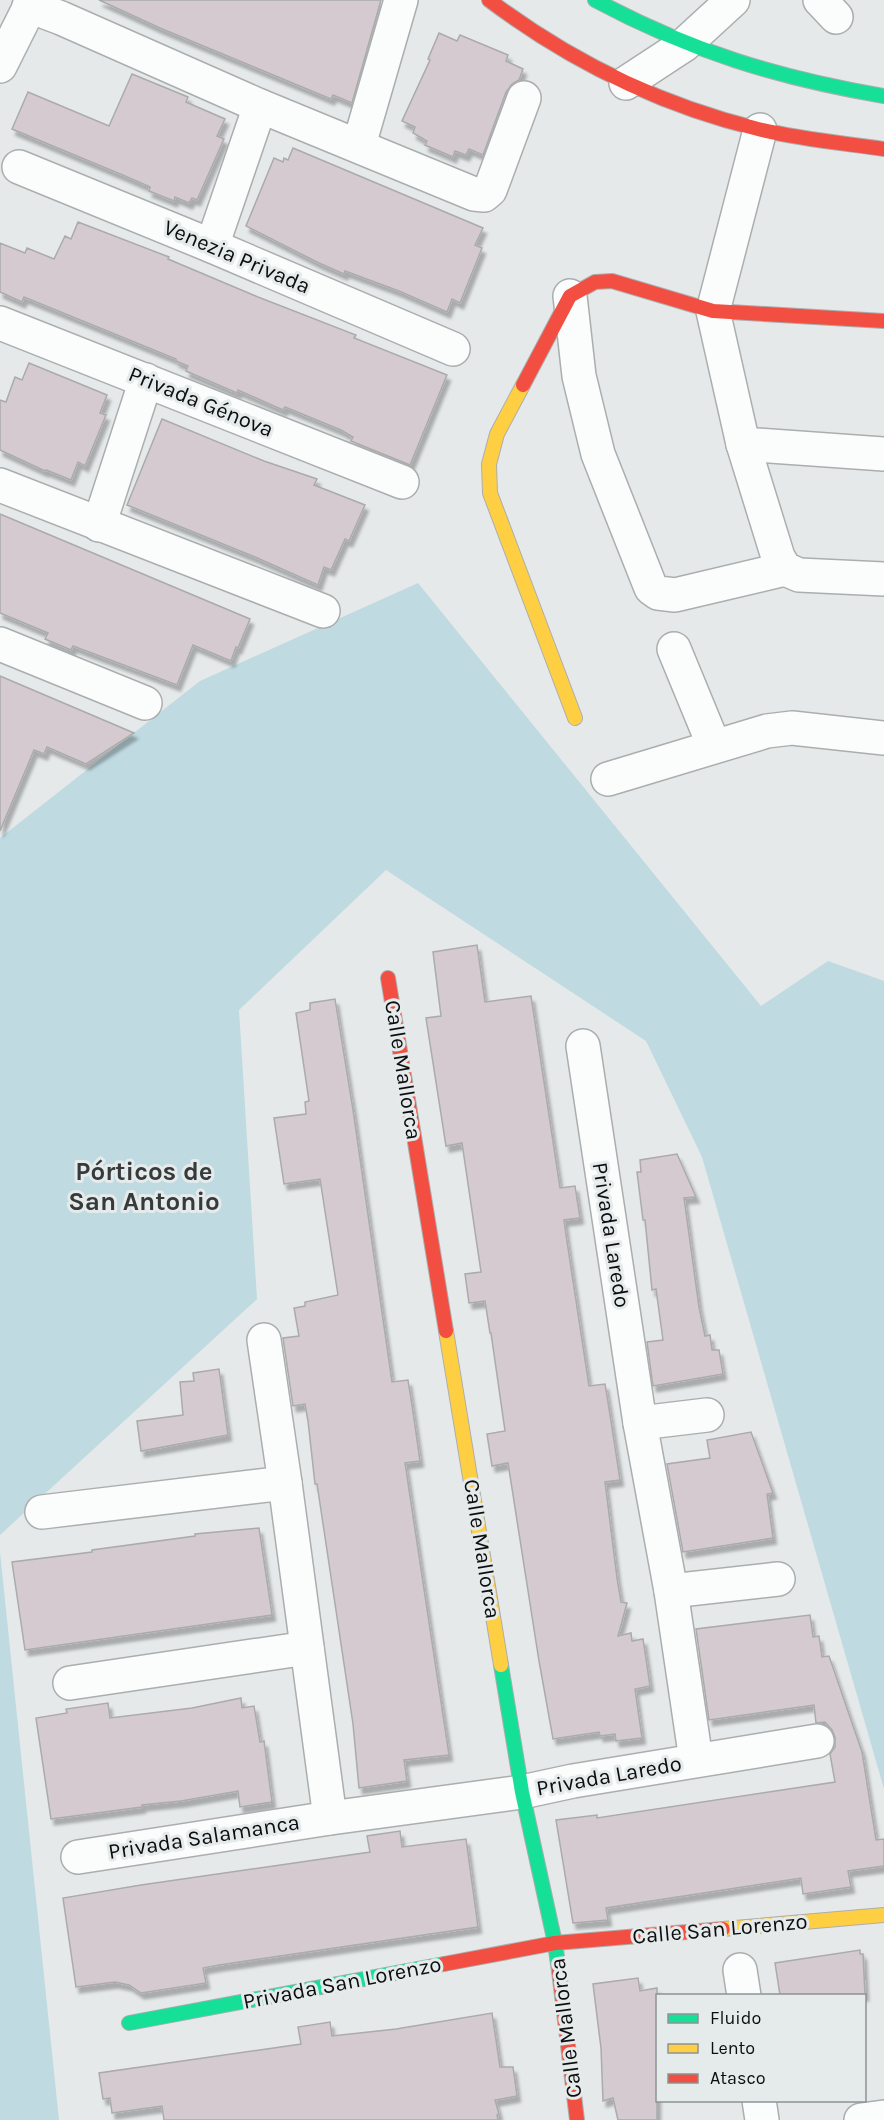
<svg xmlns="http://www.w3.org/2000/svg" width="884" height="2120" viewBox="0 0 884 2120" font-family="Karla,sans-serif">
<defs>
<filter id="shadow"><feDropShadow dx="3.5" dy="6" stdDeviation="1.5" flood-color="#0004"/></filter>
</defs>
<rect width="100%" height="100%" fill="#e6e9ea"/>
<g fill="#bfdae1">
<polygon points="418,583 761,1006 828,961 884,981 884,1789 702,1157 646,1041 386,870 239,1010 257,1299 0,1535 0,838 200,681"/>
<polygon points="0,1552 59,2120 0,2120"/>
</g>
<g fill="#d5cacf" stroke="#ababac" stroke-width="1.5" filter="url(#shadow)">
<polygon points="99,0 381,0 352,103 333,95 331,99 302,87 160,28"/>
<polygon points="439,33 457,41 460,35 508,55 506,61 523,69 519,80 512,84 506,92 483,155 469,149 466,155 455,151 453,157 425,145 427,141 413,133 415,127 402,121 430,60 428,59"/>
<polygon points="132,74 188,97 186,102 225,119 217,136 224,139 197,200 192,198 189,203 175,197 174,201 149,191 150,187 125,176 12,129 28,92 109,126"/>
<polygon points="293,148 483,228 475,245 482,248 460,303 452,299 447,312 399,291 345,271 344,274 319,263 246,226 274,158 283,162 284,158 288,160"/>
<polygon points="78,222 169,257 168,259 258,297 356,335 354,338 447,375 410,465 351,441 353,437 341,430 285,407 283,410 238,390 237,393 186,371 188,366 176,361 176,359 24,297 22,302 0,292 0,243 25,253 27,248 54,259 65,236 71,239"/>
<polygon points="29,363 107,395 100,413 106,415 85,466 78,462 71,480 46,470 45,471 0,450 0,400 6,402 15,377 22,380"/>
<polygon points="162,419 264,461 317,479 314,485 365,505 349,541 345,539 331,570 324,567 318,585 255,557 127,505"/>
<polygon points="0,514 250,619 238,648 236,647 231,661 193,645 177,685 73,646 71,650 45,639 48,633 0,613"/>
<polygon points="0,676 134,733 86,764 47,747 44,754 34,750 0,831"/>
<polygon points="477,945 485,1002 531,996 560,1188 575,1186 580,1218 564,1220 566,1235 589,1386 605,1384 610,1415 620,1480 605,1482 617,1578 621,1602 627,1603 618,1636 631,1633 632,1641 643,1639 650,1686 635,1689 642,1738 616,1741 615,1734 600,1736 599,1732 553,1739 539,1661 508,1463 492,1466 487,1434 505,1431 491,1333 490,1333 485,1301 469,1303 465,1274 481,1272 462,1143 446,1146 426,1018 441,1016 433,952"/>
<polygon points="335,999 353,1110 392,1382 408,1380 413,1412 420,1461 405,1463 449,1755 404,1760 407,1781 359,1788 353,1724 322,1517 317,1484 315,1484 308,1421 305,1404 293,1406 283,1338 299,1336 294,1308 305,1306 305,1302 338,1295 320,1179 284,1184 274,1118 306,1114 305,1102 309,1101 296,1013 310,1010 310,1003"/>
<polygon points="677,1154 696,1197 684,1198 699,1307 705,1336 710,1335 712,1350 719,1350 723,1374 653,1386 647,1342 663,1340 656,1289 652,1290 645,1220 643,1220 637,1172 641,1172 640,1160"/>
<polygon points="219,1369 228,1435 141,1451 137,1421 183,1415 180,1382 194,1381 193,1373"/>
<polygon points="751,1432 773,1493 767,1494 773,1538 683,1552 667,1464 710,1458 707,1440"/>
<polygon points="259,1528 272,1615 25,1650 12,1562 92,1552 92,1550 195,1536 195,1534"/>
<polygon points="810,1615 813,1637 819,1636 822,1657 829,1656 862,1752 876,1840 884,1839 884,1866 848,1871 851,1887 803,1894 801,1878 606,1908 608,1920 573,1923 556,1820 597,1815 597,1818 835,1782 830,1754 835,1747 835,1737 832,1730 825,1722 816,1723 814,1705 709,1720 696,1629"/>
<polygon points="241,1698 242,1708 254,1706 260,1742 264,1741 272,1802 240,1807 238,1791 181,1801 142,1805 142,1807 51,1819 36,1718 67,1713 66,1709 108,1703 110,1718 192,1708"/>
<polygon points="400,1831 402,1847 466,1839 478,1927 219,1965 203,1968 206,1983 141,1993 129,1985 115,1982 76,1987 63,1898 141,1885 370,1852 367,1836"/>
<polygon points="860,1950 860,1954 863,1954 865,1995 780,1995 775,1963"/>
<polygon points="638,1978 640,1991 657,1988 657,2120 618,2120 613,2098 603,2101 601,2048 593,1984"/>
<polygon points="492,2013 500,2067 513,2067 517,2096 495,2100 499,2114 497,2115 498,2120 164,2120 162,2106 112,2113 110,2098 103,2099 99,2073 301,2044 298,2027 330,2022 332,2036 396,2029"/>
</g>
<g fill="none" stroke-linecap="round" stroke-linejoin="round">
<g stroke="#abaeae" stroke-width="36">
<g id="street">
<polyline points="820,0 836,17"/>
<polyline points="29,6 61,18 260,106 474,194 484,195 490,190 524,98"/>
<polyline points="0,66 33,0"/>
<polyline points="626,83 684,45 733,0"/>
<polyline points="760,130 713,311 743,444 778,557 785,569 799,575 884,579"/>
<polyline points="359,145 401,0"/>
<polyline points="19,167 212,246 453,349"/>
<polyline points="212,246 260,106"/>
<polyline points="570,296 579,376 598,454 651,588 658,593 675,595 785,569"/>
<polyline points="0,323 402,482"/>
<polyline points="743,444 884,454"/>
<polyline points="0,485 323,611"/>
<polyline points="99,525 146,380"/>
<polyline points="0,644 145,703"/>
<polyline points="674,649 714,746"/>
<polyline points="608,779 767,731 792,728 884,738"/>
<polyline points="583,1046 640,1423 671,1591 696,1760"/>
<polyline points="264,1340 285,1483 330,1818"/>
<polyline points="640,1423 707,1415"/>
<polyline points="42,1512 285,1483"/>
<polyline points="671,1591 778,1579"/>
<polyline points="70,1683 307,1648"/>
<polyline points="78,1857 330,1818 522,1792 573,1781 817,1741"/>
<polyline points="740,1970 744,1996"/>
<polyline points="759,2100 762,2120"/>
<polyline points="861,2120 884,2117"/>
</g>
</g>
<g stroke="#abaeae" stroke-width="16">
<g id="fast">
<path d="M595 0C690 51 778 78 884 96"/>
<polyline points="501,1665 522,1792 555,1943 559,1971"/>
<polyline points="129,2023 444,1964"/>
</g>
</g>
<g stroke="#abaeae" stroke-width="16">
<g id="slow">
<polyline points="523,385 497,434 489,464 490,493 575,718"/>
<polyline points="446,1331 501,1665"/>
<polyline points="723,1929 884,1915"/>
</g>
</g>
<g stroke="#abaeae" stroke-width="16">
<g id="jam">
<path d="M489 0C570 61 660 105 758 129 799 139 842 143 884 149"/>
<polyline points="523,385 570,296 595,282 612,281 713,311 884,321"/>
<polyline points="388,978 446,1331"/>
<polyline points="444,1964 555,1943 723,1929"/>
<polyline points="559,1971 577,2120"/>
</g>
</g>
<use href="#street" stroke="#fbfcfc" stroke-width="33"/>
<use href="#fast" stroke="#16e098" stroke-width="14"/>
<use href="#slow" stroke="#ffcf43" stroke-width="14"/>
<use href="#jam" stroke="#f24e42" stroke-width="14"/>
</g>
<g text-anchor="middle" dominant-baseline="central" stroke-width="6" stroke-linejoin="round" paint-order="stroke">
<g font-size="22" fill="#0c0d0e" stroke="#e5eaeb">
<text transform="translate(237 257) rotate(23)">Venezia Privada</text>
<text transform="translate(201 402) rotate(22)">Privada Génova</text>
<text transform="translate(403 1070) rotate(81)">Calle Mallorca</text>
<text transform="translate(611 1235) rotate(81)">Privada Laredo</text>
<text transform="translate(482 1549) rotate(81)">Calle Mallorca</text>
<text transform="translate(609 1776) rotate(-10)">Privada Laredo</text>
<text transform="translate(204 1837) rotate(-9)">Privada Salamanca</text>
<text transform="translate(720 1929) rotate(-5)">Calle San Lorenzo</text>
<text transform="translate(342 1983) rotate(-11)">Privada San Lorenzo</text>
<text transform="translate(566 2028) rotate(-97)">Calle Mallorca</text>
</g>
<g font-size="26" font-weight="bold" fill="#363a3b" stroke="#e5eaeb">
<text x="144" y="1171">Pórticos de<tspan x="144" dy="30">San Antonio</tspan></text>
</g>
</g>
<rect x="656" y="1994" width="210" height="108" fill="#e5eaeb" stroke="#8e9293" stroke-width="1.5"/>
<rect x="668" y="2014" width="30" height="9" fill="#16e098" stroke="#8e9293" stroke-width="1.5"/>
<text x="710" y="2024" font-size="18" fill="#0c0d0e">Fluido</text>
<rect x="668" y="2044" width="30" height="9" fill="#ffcf43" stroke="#8e9293" stroke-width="1.5"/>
<text x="710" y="2054" font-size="18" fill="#0c0d0e">Lento</text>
<rect x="668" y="2074" width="30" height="9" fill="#f24e42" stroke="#8e9293" stroke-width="1.5"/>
<text x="710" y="2084" font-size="18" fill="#0c0d0e">Atasco</text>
</svg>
